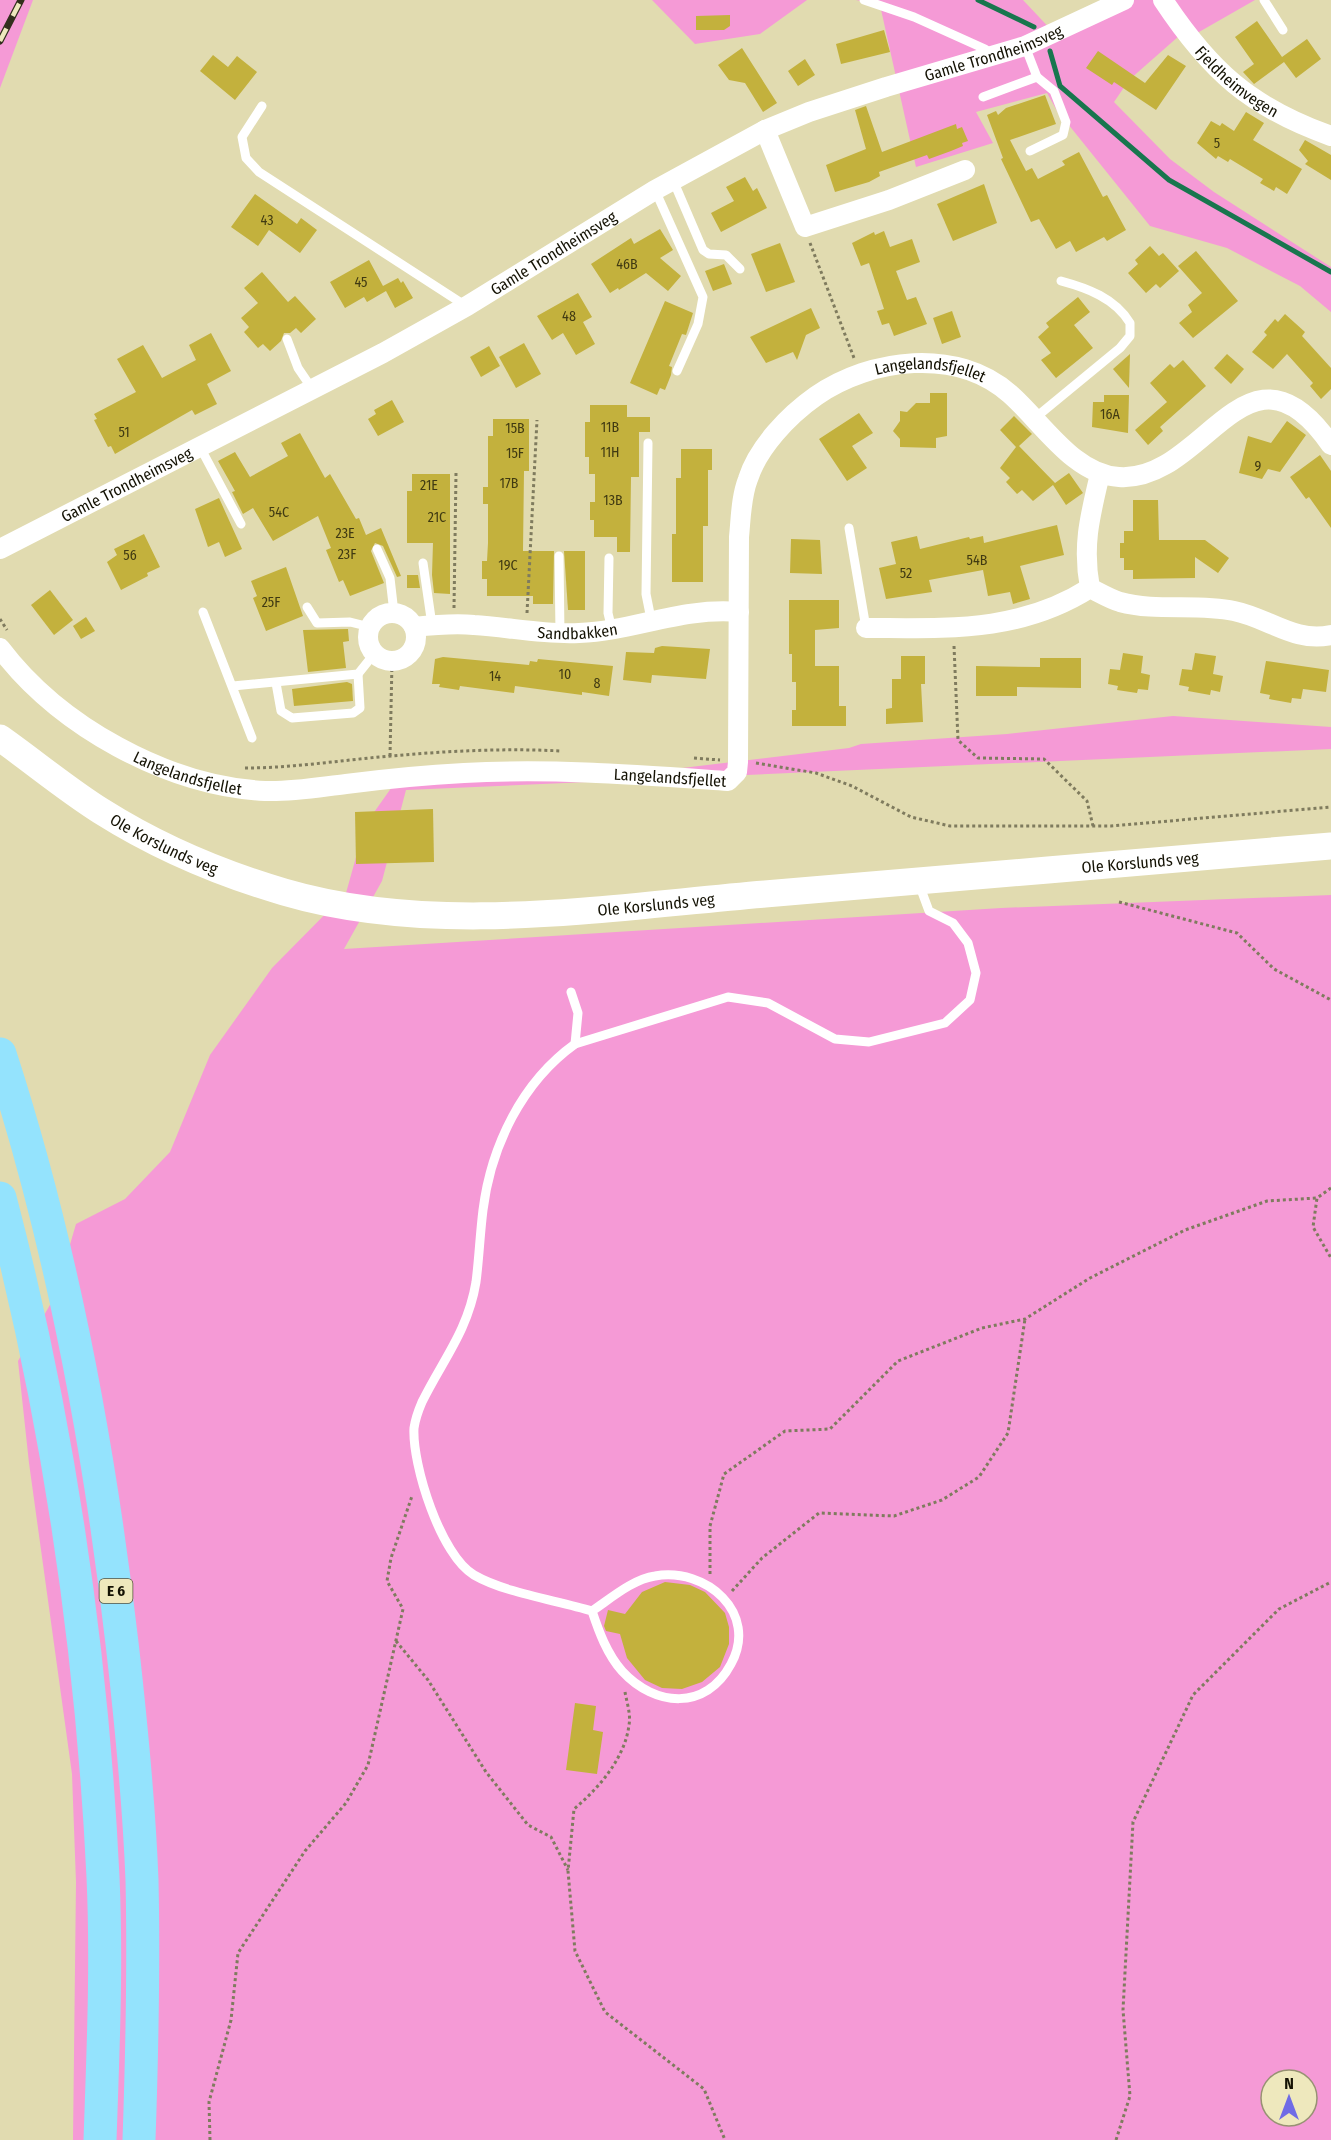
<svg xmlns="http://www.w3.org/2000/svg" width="1331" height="2140" viewBox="0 0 1331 2140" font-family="'Fira Sans Condensed',sans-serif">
<rect width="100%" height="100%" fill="#e1dbb0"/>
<g fill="#f59ad6" fill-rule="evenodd">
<polygon points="0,0 33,0 0,88"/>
<polygon points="652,0 807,0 760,34 695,44"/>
<polygon points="856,0 1023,0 1056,35 1122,0 1255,0 1199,32 1179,36 1129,80 1114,102 1170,159 1214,192 1331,267 1331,312 1300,286 1227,248 1150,226 1068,124 1065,125 1047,93 976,112 993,143 916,167 880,5"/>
<path d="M1173 716 1331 727V749L406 790 382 881 344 949 1001 908 1331 895V2140H73L76 1882 72 1774 29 1463 18 1361 55 1296 76 1224 125 1199 170 1152 210 1055 272 968 346 893 365 825 399 777 624 775 849 748 861 744 1007 734ZM1271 2080H1307V2116H1271Z"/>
</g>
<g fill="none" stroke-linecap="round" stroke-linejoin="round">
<g stroke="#18764e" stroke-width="5">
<polyline points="978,0 1034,27"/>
<polyline points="1050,51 1060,86 1169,180 1331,272"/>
</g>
</g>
<g fill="#c3b13d">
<polygon points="730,15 730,26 724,30 696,30 696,16"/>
<polygon points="1257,21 1282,57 1307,39 1321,59 1296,78 1284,62 1254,84 1243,72 1254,64 1235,37"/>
<polygon points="884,30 890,52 841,64 836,44"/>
<polygon points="742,48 777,103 763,112 745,83 729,80 718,65"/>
<polygon points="1098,51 1145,83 1168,55 1186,66 1156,110 1114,82 1112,85 1086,68"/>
<polygon points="213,55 228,67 237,56 257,72 235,100 200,71"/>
<polygon points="805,59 815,75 798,86 788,71"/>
<polygon points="1045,95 1056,124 1010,140 1026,171 1032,168 1038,179 1065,165 1062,161 1079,152 1103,197 1107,195 1126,230 1107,241 1104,237 1076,252 1070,241 1056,249 1039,219 1031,222 1001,159 1003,158 987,115 996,111 998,115 1006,108"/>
<polygon points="866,106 882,152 956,124 957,129 962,127 968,141 962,143 963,146 951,151 929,159 927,155 879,172 880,176 869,182 835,192 826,165 866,149 855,110"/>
<polygon points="1246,112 1264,123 1253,140 1302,169 1287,194 1276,187 1274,191 1260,183 1263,179 1230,159 1228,162 1218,156 1216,159 1197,143 1211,121 1220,126 1222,123 1234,131"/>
<polygon points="1305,140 1331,155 1331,180 1305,164 1308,161 1299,150"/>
<polygon points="745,177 753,191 757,188 767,208 721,232 711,213 734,201 726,187"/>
<polygon points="984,184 997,223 953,241 937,204"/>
<polygon points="255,194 297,224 301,218 317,230 300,253 269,230 258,246 231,227"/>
<polygon points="660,229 673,250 660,258 681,276 668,291 646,273 619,290 618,288 610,293 591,264 631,238 634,244"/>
<polygon points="884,231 890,247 912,239 920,262 896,271 907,300 916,297 927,324 894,336 889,323 882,325 877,311 884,309 869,263 861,266 852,243 874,232 875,235"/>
<polygon points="780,243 795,282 766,292 751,254"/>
<polygon points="1150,246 1159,256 1163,253 1179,271 1160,288 1156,284 1146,293 1128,273 1138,264 1135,260"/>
<polygon points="1196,251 1238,301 1193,338 1179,323 1192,312 1188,305 1202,293 1178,266"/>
<polygon points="369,260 383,286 398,278 401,283 403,281 413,298 395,308 386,291 367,302 364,297 345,308 330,282"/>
<polygon points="724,264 732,284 713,291 705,271"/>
<polygon points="262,272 288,302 295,296 316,319 301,333 296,328 290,333 284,333 281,341 270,351 263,344 258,348 244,332 249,327 241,318 258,303 244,288"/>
<polygon points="578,293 592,317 583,322 595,344 576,355 563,333 552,340 537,316"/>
<polygon points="1078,297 1090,312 1074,325 1093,348 1056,378 1041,360 1051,353 1038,337 1049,327 1046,323"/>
<polygon points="665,301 693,313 686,335 682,334 669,366 672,367 671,375 665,390 660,388 657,395 630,383"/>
<polygon points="811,308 820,328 806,335 797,360 793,352 766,363 750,337"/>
<polygon points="952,311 961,337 942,344 933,318"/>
<polygon points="1285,314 1305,332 1302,336 1331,368 1331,389 1321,399 1310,386 1313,383 1287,354 1273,369 1252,352 1267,335 1264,332 1275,319 1278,322"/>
<polygon points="211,333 231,371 207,384 217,404 195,415 192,410 115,454 111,446 108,447 94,420 97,419 94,414 136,392 117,359 143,345 162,378 196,360 189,345"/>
<polygon points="524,343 541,374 516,388 499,357"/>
<polygon points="489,346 500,366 481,377 470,357"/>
<polygon points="1130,354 1129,388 1113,369"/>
<polygon points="1227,354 1244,369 1231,384 1214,368"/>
<polygon points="1183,360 1206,386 1160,427 1163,431 1148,445 1135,430 1167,402 1150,383 1170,364 1174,368"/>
<polygon points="930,393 947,393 947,436 936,438 936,448 900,447 900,439 893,431 900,421 900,411 907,412 916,403 930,403"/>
<polygon points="1104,395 1129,395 1128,433 1092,427 1093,402 1104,402"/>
<polygon points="392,400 404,422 378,436 368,419 376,414 374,410"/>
<polygon points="590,405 627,405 627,417 650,417 650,432 639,432 639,477 631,477 630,552 617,552 617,537 594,537 594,520 590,520 590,502 595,502 595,474 589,474 589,457 585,457 585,422 590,422"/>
<polygon points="859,413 873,433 852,446 867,468 847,481 819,439"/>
<polygon points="1014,416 1032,434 1019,446 1055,483 1069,473 1083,493 1066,505 1053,485 1033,501 1022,490 1017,494 1006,482 1010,478 1000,468 1016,447 1000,430"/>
<polygon points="493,419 529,419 529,471 524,471 523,551 554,551 553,604 533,604 533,596 487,596 487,579 482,579 482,561 487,561 488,543 488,504 483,504 483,487 488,487 488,436 493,436"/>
<polygon points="1287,421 1306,435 1280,472 1268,469 1262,479 1239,473 1248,436 1271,443"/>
<polygon points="300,433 325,478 330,474 356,519 359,518 366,535 381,528 401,576 397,577 383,546 375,543 371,551 384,583 350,596 343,580 339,582 326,550 331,548 318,516 273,541 253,508 243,514 232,492 235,491 218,461 235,452 250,477 288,456 281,443"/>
<polygon points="681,449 712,449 712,470 708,470 708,526 703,526 703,582 672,582 672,534 676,534 676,478 681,478"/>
<polygon points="1320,455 1331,471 1331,528 1309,497 1306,499 1290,477"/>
<polygon points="412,474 450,474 450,594 434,593 432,575 433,543 407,543 407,491 412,491"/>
<polygon points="219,498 242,549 225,557 219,542 208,547 195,509"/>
<polygon points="1133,500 1158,500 1159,540 1205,540 1229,558 1218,573 1195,557 1195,578 1133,579 1133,570 1124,570 1124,558 1120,558 1120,543 1124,543 1124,531 1133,531"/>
<polygon points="1057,525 1064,555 1020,566 1030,599 1013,604 1010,592 988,596 983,570 929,580 932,592 886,599 879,568 896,564 891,542 917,536 920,549 969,537 970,539 983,536 984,543"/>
<polygon points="144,534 160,567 147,573 148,576 121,590 107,562 117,555 114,549"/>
<polygon points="791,539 820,540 822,574 790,573"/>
<polygon points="564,551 585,551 585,610 568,610"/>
<polygon points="286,567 303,616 266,631 253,598 257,596 251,581"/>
<polygon points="407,575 418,575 420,588 407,588"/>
<polygon points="50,590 73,620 54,635 31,605"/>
<polygon points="789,600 839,600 839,628 815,630 815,666 839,666 839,706 846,706 846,726 792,726 792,710 796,710 796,682 792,682 792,654 789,654"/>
<polygon points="86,617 95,631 81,639 73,626"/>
<polygon points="348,629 349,641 343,642 346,668 308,672 303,630"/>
<polygon points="662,646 710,649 706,679 652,675 651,683 623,680 626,652 654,653 655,648"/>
<polygon points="1123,653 1143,656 1141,673 1150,675 1148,690 1138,689 1137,693 1117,690 1118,686 1108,684 1110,669 1120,670"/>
<polygon points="1195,653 1216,656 1213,674 1223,676 1220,692 1211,690 1210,695 1188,691 1189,687 1179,685 1182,669 1192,670"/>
<polygon points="901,656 925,656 925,684 921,684 923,722 886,724 886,709 892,708 892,679 901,679"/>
<polygon points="443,657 529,665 530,661 537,662 538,659 613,666 609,696 582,692 582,695 515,686 514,693 460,686 459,690 439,687 440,684 432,684 435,659"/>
<polygon points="1040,658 1081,658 1081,688 1017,687 1017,696 976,696 976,666 1040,667"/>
<polygon points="1266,661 1329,670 1326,692 1303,689 1301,699 1292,698 1291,703 1269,699 1270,695 1260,693"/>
<polygon points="347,682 352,684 353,701 294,706 292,689"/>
<polygon points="433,809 434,862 356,864 355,812"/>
<polygon points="665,1582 690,1585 705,1592 725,1613 729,1627 729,1644 720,1667 702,1682 682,1689 662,1688 645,1680 627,1658 620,1634 606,1631 604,1626 608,1610 625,1614 642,1592"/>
<polygon points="575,1703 596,1706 593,1730 603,1732 597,1774 566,1770"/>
</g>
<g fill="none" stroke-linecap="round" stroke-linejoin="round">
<g stroke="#7f7b5e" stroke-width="3" stroke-dasharray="3 3" stroke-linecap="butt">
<polyline points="810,243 854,358"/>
<polyline points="454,608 456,473"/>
<polyline points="527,613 537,420"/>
<polyline points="0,619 7,630"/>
<polyline points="954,646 958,740 978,758 1044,759 1087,801 1093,826"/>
<polyline points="390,756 392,662"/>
<polyline points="694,758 720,760"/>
<polyline points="756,763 816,773 852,786 911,817 950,826 1111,826 1331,807"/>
<path d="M245 768C294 768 342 760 391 756 447 751 505 748 561 751"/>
<polyline points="1119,902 1237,933 1274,969 1331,1000"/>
<polyline points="1331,1188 1317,1198 1313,1227 1331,1258"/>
<polyline points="710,1574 710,1526 724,1474 785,1431 830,1429 898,1361 982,1328 1025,1319 1090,1278 1185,1230 1267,1201 1317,1198"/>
<polyline points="732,1591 762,1558 819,1513 894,1516 942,1500 979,1477 1008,1433 1025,1319"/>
<polyline points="396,1641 428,1680 486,1772 528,1825 551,1837 568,1870"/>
<path d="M625 1692C627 1703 631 1715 629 1725 625 1758 599 1788 574 1809L568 1871 575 1951 605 2012 704 2089 725 2140"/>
<polyline points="210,2140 209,2102 231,2020 238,1953 305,1851 346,1803 368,1765 403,1609 387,1581 391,1558 412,1496"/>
<polyline points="1116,2140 1130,2096 1123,2010 1133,1822 1193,1695 1279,1609 1331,1582"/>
</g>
<g stroke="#fff" stroke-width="9">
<polyline points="864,0 914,17 985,49 993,55"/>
<polyline points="1264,0 1283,30"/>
<polyline points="1025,46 1037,77 1054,91 1066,122 1063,135 1030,151"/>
<polyline points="983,97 1037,77"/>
<polyline points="262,106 242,137 246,158 259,172 466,306"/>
<polyline points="673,180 703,250 709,254 726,255 740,269"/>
<polyline points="655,190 703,297 698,324 677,371"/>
<polyline points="287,339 298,368 313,390"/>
<path d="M1035 418 1120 348 1130 336V323C1115 298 1087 288 1061 281"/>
<polyline points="648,443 646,594 651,619"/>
<polyline points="200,447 241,524"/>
<polyline points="849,528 866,628"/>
<polyline points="377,549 390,578 394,613"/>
<polyline points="559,556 560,634"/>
<polyline points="609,558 608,613 612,630"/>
<polyline points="423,563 432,625"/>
<polyline points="307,607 317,623 350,622 370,627"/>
<polyline points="203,612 252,738"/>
<polyline points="276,683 281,711 292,718 353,713 360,708 358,674"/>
<polyline points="233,686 358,674 374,654"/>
<polyline points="571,992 578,1013 575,1044"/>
<path d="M592 1611C599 1632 607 1654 622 1671 655 1707 706 1711 731 1664 759 1613 706 1567 655 1576 633 1579 610 1599 592 1611 556 1600 505 1593 474 1575 441 1556 412 1465 414 1428 415 1421 419 1409 422 1402 442 1361 468 1331 476 1282 479 1259 480 1234 483 1210 491 1146 522 1082 575 1044L728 997 768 1003 835 1039 869 1042 945 1023 970 1000 976 973 968 943 953 923 929 911 919 884"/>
</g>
<g stroke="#fff" stroke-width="20">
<path id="s1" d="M1163 0C1210 71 1250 107 1331 136"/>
<polyline points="765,130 805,227 889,200 965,170"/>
<path id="s2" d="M0 549 383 353 467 306 655 190 765 130 809 112 886 87 1025 46 1124 0"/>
<path d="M1090 588C1082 546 1090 516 1100 474"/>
<circle cx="392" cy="637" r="24"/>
<path id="s3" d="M414 627C433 625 454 623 474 625 509 627 543 635 579 633 634 631 681 607 739 612"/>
<path d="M866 628C947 628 1019 633 1090 588 1100 593 1110 599 1120 602 1157 612 1197 603 1234 611 1269 618 1294 643 1331 635"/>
<path id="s4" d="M0 648C59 726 167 786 265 791 292 792 320 787 346 784 385 779 425 775 464 773 552 768 640 775 728 781L737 772 738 762 739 537C741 517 741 497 748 479 758 447 789 415 816 396 871 358 957 347 1010 394 1042 422 1074 475 1119 477 1205 483 1247 324 1331 445"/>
</g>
<path stroke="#fff" stroke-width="27" id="s5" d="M0 738C34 762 66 789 101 811 158 847 219 873 284 892 437 937 609 907 765 894 954 878 1142 862 1331 846"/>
<g stroke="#94e3fd" stroke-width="33">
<path d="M0 1054C62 1245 99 1444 122 1643 131 1722 139 1801 142 1880 144 1967 142 2053 139 2140"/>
<path d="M0 1198C58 1420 92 1648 103 1877 107 1965 103 2053 100 2140"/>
</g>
<g stroke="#322f1d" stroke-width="7">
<polyline id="rail" points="0,41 21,0"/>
</g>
<use href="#rail" stroke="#eee8bd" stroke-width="4.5" stroke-dasharray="14" stroke-linecap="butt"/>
</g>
<g text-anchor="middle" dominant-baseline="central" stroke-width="6" stroke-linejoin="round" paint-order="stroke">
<g font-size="14" fill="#403a12">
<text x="1217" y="143">5</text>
<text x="267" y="220">43</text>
<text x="627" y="264">46B</text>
<text x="361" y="282">45</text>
<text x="569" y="316">48</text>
<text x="1110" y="414">16A</text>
<text x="610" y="427">11B</text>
<text x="515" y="428">15B</text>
<text x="124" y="432">51</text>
<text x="610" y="452">11H</text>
<text x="515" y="453">15F</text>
<text x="1258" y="466">9</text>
<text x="509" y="483">17B</text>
<text x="429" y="485">21E</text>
<text x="613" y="500">13B</text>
<text x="279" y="512">54C</text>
<text x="437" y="517">21C</text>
<text x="345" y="533">23E</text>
<text x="347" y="554">23F</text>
<text x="130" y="555">56</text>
<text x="977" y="560">54B</text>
<text x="508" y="565">19C</text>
<text x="906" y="573">52</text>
<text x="271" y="602">25F</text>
<text x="565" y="674">10</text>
<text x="495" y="676">14</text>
<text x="597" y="683">8</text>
</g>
<rect fill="#eee8bd" stroke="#55523c" stroke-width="1.5" x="99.5" y="1579" width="33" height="24" rx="4.5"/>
<g font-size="15" font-weight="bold" fill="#141204">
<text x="116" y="1591">E 6</text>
</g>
<g font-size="16" fill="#141204" stroke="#eee8bd">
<text stroke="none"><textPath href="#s2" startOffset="1114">Gamle Trondheimsveg</textPath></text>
<text stroke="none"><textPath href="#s1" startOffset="111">Fjeldheimvegen</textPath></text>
<text stroke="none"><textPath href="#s2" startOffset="628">Gamle Trondheimsveg</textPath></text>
<text stroke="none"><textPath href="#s4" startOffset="1311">Langelandsfjellet</textPath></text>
<text stroke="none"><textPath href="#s2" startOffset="142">Gamle Trondheimsveg</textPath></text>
<text stroke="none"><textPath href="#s3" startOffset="164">Sandbakken</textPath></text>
<text stroke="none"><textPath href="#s4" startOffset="230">Langelandsfjellet</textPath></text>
<text stroke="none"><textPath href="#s4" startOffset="716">Langelandsfjellet</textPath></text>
<text stroke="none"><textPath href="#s5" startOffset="196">Ole Korslunds veg</textPath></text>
<text stroke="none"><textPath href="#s5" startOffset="1186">Ole Korslunds veg</textPath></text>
<text stroke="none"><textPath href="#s5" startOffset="700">Ole Korslunds veg</textPath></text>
</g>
</g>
<g transform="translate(1289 2098)"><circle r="28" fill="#eee8bd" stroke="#979273" stroke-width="1.5"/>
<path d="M0-4.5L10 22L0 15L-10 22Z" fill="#6f6be6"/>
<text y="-9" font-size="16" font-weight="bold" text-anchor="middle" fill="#141204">N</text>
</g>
</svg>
